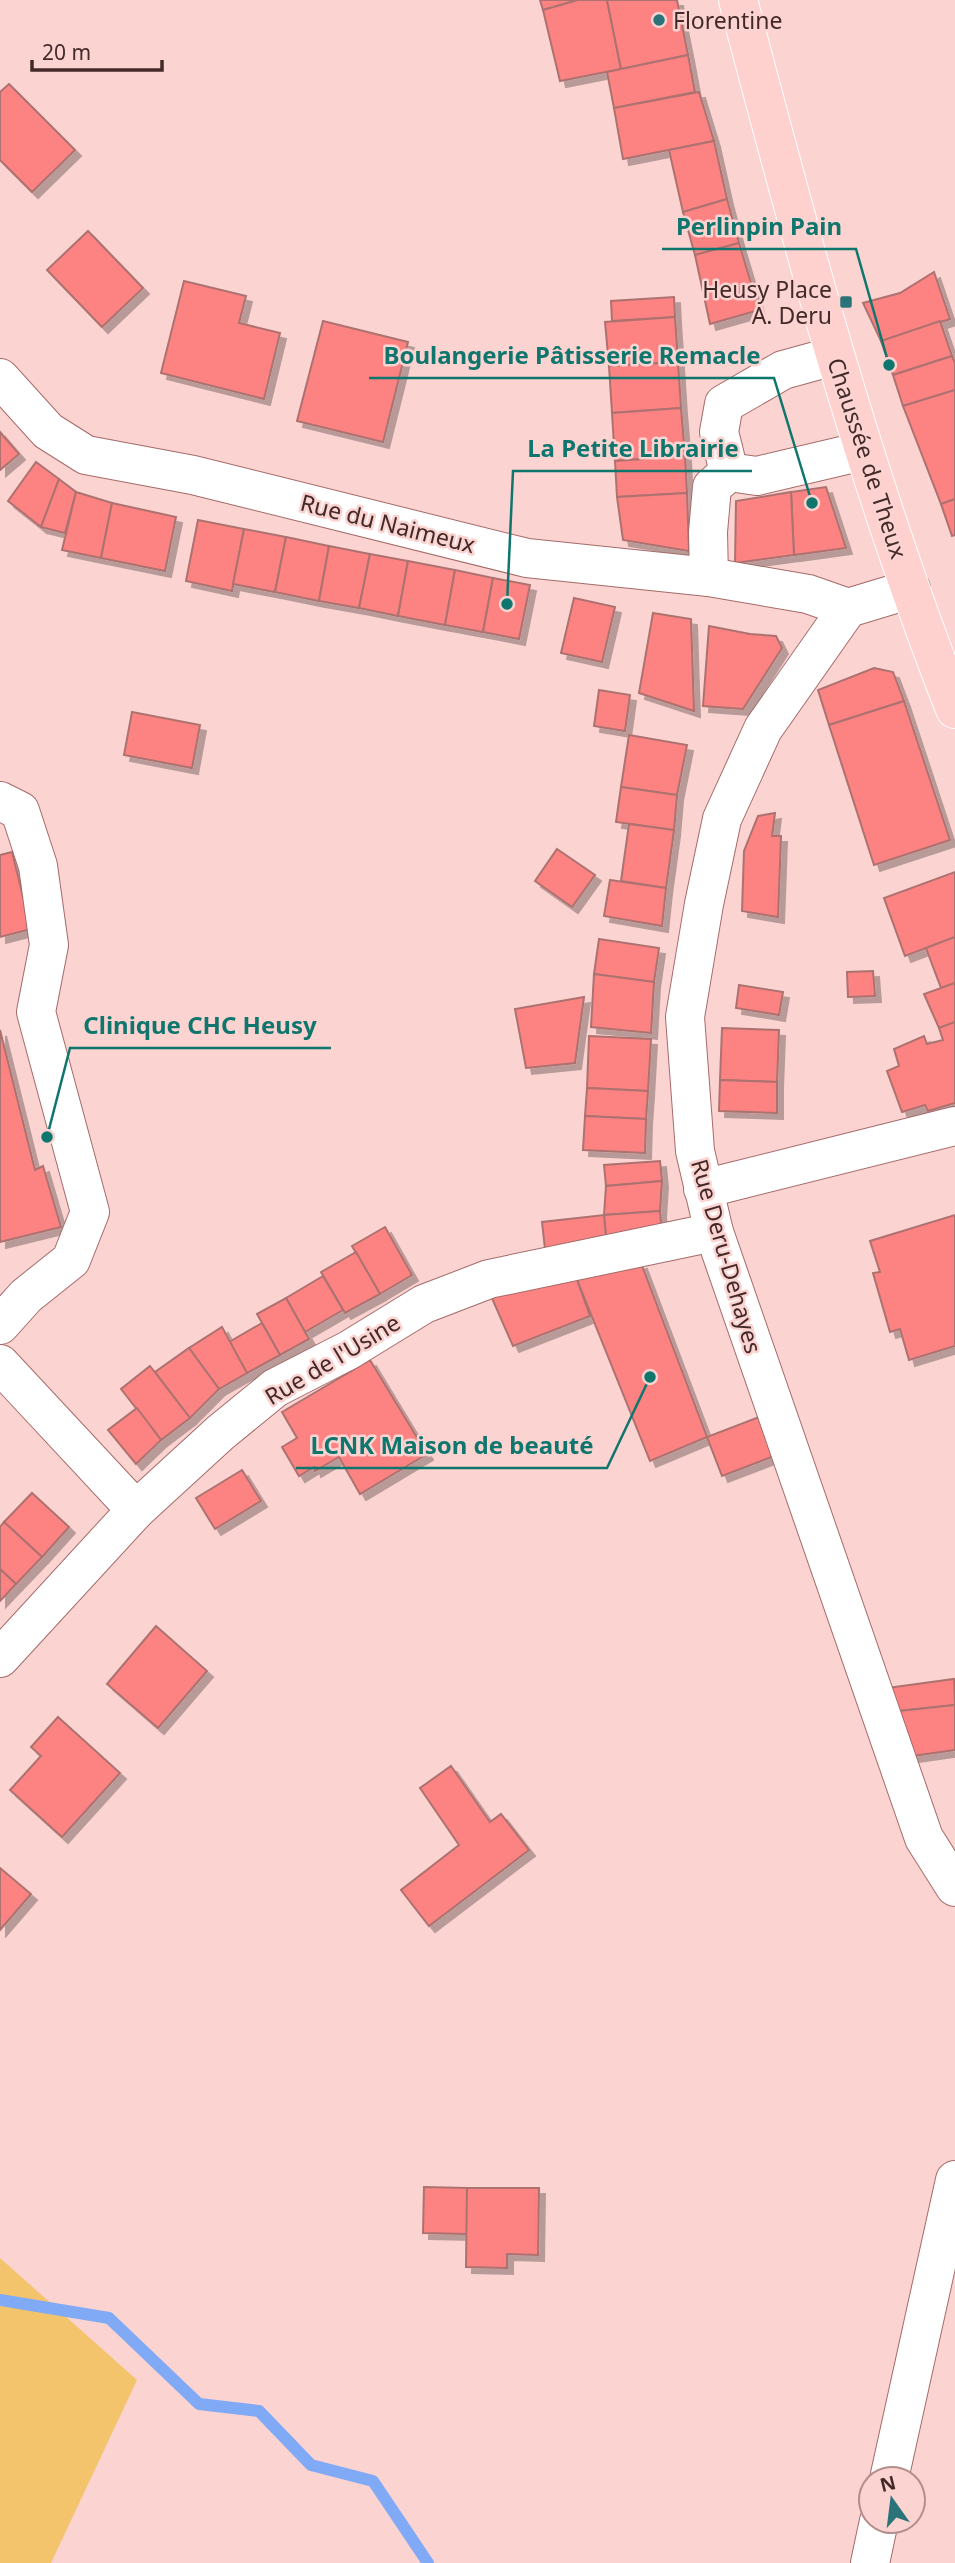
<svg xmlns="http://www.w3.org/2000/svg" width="955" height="2563" viewBox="0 0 955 2563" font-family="'Noto Sans',sans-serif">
<defs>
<filter id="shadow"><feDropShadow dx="6" dy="6" stdDeviation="0" flood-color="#0004"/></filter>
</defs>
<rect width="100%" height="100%" fill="#fbd3d1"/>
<polygon fill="#f3c46b" points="0,2258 137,2380 51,2563 0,2563"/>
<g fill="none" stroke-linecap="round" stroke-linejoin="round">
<polyline stroke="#80aaf5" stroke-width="12" points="0,2300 109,2318 199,2404 259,2411 311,2465 373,2481 428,2563"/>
</g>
<g fill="#fc8382" stroke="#ad7270" stroke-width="2" filter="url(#shadow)">
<polygon points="540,0 578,0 543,10"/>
<polygon points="578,0 607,0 621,69 560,81 543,10"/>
<polygon points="607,0 677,0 688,55 621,69"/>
<polygon points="688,55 695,92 614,108 607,72"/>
<polygon points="9,84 75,150 32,192 0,160 0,92"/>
<polygon points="699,92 714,141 623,159 614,108"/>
<polygon points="714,141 727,199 683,212 669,150"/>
<polygon points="727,199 739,243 695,255 683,212"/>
<polygon points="88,231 143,288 102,327 47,270"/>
<polygon points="739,243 759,310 710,324 695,255"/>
<polygon points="934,272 950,319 881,341 863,303 900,293"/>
<polygon points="184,281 246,296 239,323 280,333 264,399 161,373"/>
<polygon points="674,297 675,317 612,321 611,301"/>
<polygon points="675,317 678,362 609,366 605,322"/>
<polygon points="323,321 408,342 383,442 297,421"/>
<polygon points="940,321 952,356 893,375 881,341"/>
<polygon points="952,356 955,363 955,390 903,406 893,375"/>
<polygon points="678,362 681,408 612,413 609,366"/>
<polygon points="955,390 955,499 941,504 903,406"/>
<polygon points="681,408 685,456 615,461 612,413"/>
<polygon points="0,432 19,454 0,470"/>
<polygon points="685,456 687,493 617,497 615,461"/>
<polygon points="36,462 59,479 41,527 8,501"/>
<polygon points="59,479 76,492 65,533 41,527"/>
<polygon points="826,487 846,548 794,555 791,492"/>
<polygon points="76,492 112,503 101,558 62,550"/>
<polygon points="791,492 794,555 735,563 736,501"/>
<polygon points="687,493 689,551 623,540 617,497"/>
<polygon points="955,499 955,535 952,536 941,504"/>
<polygon points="112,503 176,517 165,571 101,558"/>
<polygon points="198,520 244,529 232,591 186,581"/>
<polygon points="244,529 286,537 275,592 233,584"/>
<polygon points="286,537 329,546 319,601 275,592"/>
<polygon points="329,546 370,554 359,608 319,601"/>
<polygon points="370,554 408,561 398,616 359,608"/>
<polygon points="408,561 455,570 445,625 398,616"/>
<polygon points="455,570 493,578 483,632 445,625"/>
<polygon points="493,578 530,585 519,639 483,632"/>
<polygon points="574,598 615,607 602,662 561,653"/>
<polygon points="653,613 691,619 694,711 639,693"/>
<polygon points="709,626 750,634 776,636 782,648 743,709 703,706"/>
<polygon points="874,668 893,672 904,701 829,725 818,690"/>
<polygon points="599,690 630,695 625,731 594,726"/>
<polygon points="904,701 950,840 874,865 829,725"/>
<polygon points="132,712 200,725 192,768 124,755"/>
<polygon points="629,735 687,745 677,795 621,787"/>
<polygon points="621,787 677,795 674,830 616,822"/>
<polygon points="775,813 772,836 781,836 778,917 742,911 744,851 758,816"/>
<polygon points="629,824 674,830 666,888 621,881"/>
<polygon points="557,849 595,875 572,907 535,881"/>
<polygon points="12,852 31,929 0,937 0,855"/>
<polygon points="955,872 955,937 905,956 884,898"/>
<polygon points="610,880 666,888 662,926 604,916"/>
<polygon points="955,937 955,983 941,988 926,948"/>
<polygon points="599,939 659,948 654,982 594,974"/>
<polygon points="873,971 875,996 848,997 847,972"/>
<polygon points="594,974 654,982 651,1033 591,1027"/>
<polygon points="955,983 955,1022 939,1028 924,994"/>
<polygon points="739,985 783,992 779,1015 736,1008"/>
<polygon points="584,997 575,1063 526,1068 515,1009"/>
<polygon points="955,1022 955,1103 928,1111 925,1105 902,1112 887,1071 899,1066 894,1049 924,1036 927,1044 943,1040 939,1028"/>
<polygon points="722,1028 779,1030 777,1082 720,1080"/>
<polygon points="0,1030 35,1170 43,1166 61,1227 0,1242"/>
<polygon points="589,1036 651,1039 648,1091 587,1088"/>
<polygon points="720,1080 777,1082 777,1113 719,1111"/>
<polygon points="587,1088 648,1091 646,1119 585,1116"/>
<polygon points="585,1116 646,1119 645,1153 583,1150"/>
<polygon points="660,1161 662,1181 606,1186 604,1165"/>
<polygon points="662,1181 660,1211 604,1215 606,1186"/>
<polygon points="660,1211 662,1234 606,1237 604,1215"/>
<polygon points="604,1215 606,1237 545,1249 542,1222"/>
<polygon points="955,1215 955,1346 909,1360 900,1329 890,1332 873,1273 880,1272 870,1241"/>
<polygon points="385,1227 412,1275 380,1294 352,1246"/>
<polygon points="356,1252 380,1294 345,1313 321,1272"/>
<polygon points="641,1263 707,1437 650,1461 576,1277"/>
<polygon points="323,1276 343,1310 305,1332 286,1298"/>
<polygon points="576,1277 590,1316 513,1346 491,1296"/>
<polygon points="286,1298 309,1339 280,1355 257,1314"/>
<polygon points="262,1323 280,1355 247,1373 229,1342"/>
<polygon points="222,1327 247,1373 219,1389 189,1348"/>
<polygon points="189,1348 219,1389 190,1418 155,1372"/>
<polygon points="370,1360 427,1454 360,1494 339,1457 315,1471 314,1467 299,1476 282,1447 297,1438 282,1412"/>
<polygon points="150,1366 190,1418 161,1440 121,1389"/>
<polygon points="137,1408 161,1440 136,1464 108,1430"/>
<polygon points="759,1417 774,1456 722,1476 707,1437"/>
<polygon points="242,1470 261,1501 215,1529 196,1498"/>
<polygon points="32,1493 69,1527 42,1557 4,1522"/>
<polygon points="4,1522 42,1557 16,1584 0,1569 0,1527"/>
<polygon points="0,1569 16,1584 0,1601"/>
<polygon points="156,1626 207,1671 158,1728 107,1684"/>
<polygon points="954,1679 955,1705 899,1711 887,1688"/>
<polygon points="955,1705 955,1750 905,1757 899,1711"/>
<polygon points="58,1717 120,1773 62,1837 10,1790 41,1756 31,1747"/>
<polygon points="451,1766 490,1822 501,1814 529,1850 429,1926 401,1890 459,1845 420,1788"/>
<polygon points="0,1868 31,1894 0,1930"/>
<polygon points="424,2187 467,2188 467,2234 423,2233"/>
<polygon points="467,2188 539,2188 538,2255 507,2254 507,2268 466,2267"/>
</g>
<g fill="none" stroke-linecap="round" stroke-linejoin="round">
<g stroke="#a56b69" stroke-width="40">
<g id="minor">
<polyline points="834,356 783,370 724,404 719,432 729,472 757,476 863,451"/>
<polyline points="0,378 48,431 86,455 193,475 527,558 709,577 808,594 848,608"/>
<polyline points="709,577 708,532 712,487 729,472"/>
<polyline points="911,589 848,608 763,729 722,819 704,904 685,1017 695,1151 714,1232 924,1838 955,1887"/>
<polyline points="0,801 20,811 38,866 49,945 36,1012 90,1212 71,1260 26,1296 0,1325"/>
<polyline points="703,1189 955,1126"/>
<polyline points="0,1364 136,1510"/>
<polyline points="0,1658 136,1510 220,1433 275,1388 349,1350 424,1304 489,1279 714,1232"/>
<polyline points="889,2479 955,2180"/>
<polyline points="870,2563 879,2521"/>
</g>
</g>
<g stroke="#fff" stroke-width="40">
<path id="major" d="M738 0C801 239 864 478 955 709"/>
</g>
<use href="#minor" stroke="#fff" stroke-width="38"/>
<use href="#major" stroke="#fed1cf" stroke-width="38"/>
</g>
<g fill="#2a7479" stroke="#fbd3d1" stroke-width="2.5">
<circle cx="659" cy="20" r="7"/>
<rect x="839" y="295" width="14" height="14" rx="3.5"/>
</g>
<g text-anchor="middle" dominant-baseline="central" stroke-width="5" stroke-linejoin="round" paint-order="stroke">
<g font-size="23" fill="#432a29" stroke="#fbd3d1" text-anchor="start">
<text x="673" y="20">Florentine</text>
<text x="832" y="289" text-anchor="end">Heusy Place<tspan x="832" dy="26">A. Deru</tspan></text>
</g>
<g font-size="23" fill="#432a29" stroke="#fbd3d1">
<text transform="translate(868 458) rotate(72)">Chaussée de Theux</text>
<text transform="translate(388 523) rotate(14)">Rue du Naimeux</text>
<text transform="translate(727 1256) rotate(74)">Rue Deru-Dehayes</text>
<text transform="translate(332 1359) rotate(-31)">Rue de l'Usine</text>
</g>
</g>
<path fill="none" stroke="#0f766e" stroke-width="2.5" d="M889 365L856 249H662M812 503L774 378H369M507 604L513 471H752M47 1137L70 1048H331M650 1377L607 1468H296"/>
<g fill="#0f766e" stroke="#fbd3d1" stroke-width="2.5">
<circle cx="889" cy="365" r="7"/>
<circle cx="812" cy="503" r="7"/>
<circle cx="507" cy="604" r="7"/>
<circle cx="47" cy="1137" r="7"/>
<circle cx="650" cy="1377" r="7"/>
</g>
<g font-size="24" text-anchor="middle" font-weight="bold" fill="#0f766e" stroke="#fbd3d1" stroke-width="5" stroke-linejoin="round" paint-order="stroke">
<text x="759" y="235">Perlinpin Pain</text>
<text x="572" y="364">Boulangerie Pâtisserie Remacle</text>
<text x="633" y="457">La Petite Librairie</text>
<text x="200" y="1034">Clinique CHC Heusy</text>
<text x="452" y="1454">LCNK Maison de beauté</text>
</g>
<g transform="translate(892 2500) rotate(346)"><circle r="33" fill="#fbd3d1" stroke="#b18f8e" stroke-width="2"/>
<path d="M0-5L12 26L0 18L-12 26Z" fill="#2a7479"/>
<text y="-10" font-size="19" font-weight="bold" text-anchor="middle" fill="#432a29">N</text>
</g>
<path d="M32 60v10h130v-10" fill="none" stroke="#432a29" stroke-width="3.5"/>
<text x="42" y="60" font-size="21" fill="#432a29" stroke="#fbd3d1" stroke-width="5" paint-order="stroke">20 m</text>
</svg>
